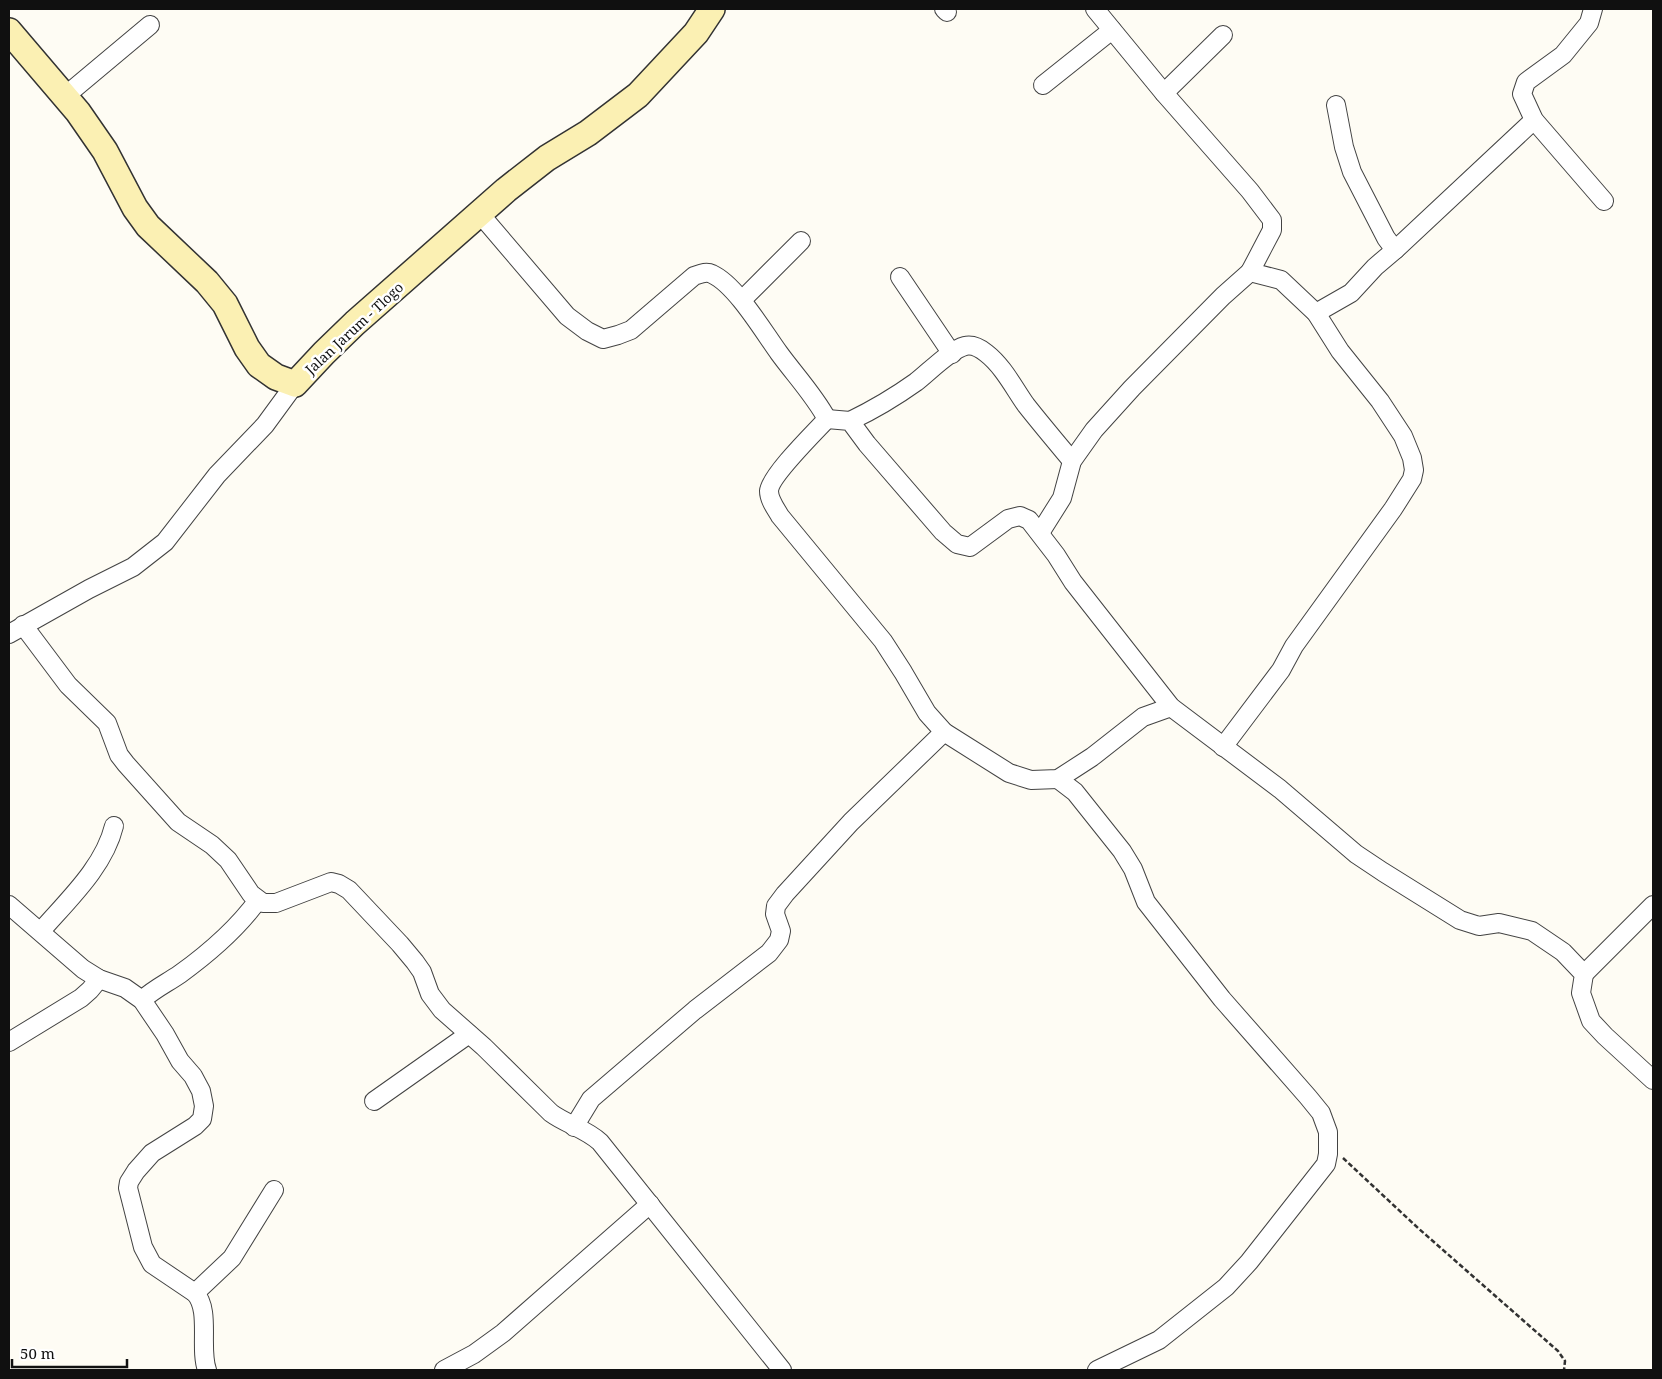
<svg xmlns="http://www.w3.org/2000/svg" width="1662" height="1379" viewBox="0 0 1662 1379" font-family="'Noto Serif',serif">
<rect width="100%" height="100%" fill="#fefcf4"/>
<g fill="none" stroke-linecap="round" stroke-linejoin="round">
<g stroke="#434343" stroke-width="20">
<g id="street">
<polyline points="944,9 947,12"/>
<polyline points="1095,9 1164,93 1250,191 1272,220 1272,230 1250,272 1281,280 1316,313 1340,351 1380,401 1403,436 1412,458 1414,470 1412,479 1393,509 1294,646 1281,670 1223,747"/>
<polyline points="1593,9 1589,23 1563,55 1526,82 1522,94 1534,120 1604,201"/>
<polyline points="1043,85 1112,30"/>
<polyline points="1164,93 1223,35"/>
<polyline points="64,97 150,25"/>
<path d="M480 214 567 316 587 331 603 339 618 335 631 330 694 276C700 274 706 271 712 274 736 285 763 331 779 353 795 375 814 395 827 419"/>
<polyline points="1395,250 1534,120"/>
<polyline points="900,277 952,354"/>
<polyline points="742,300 801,241"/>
<polyline points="1316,313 1351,293 1375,267 1395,250 1386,238 1352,172 1344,147 1336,105"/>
<polyline points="827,419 850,421 867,444 943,532 957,544 970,547 1008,519 1020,516 1029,520 1056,555 1073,582 1171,707 1280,789 1356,854 1383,872 1460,920 1479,926 1499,923 1532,931 1563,952 1584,974 1581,993 1591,1021 1605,1036 1653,1080"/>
<path d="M827 419C815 432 770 476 769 491 769 500 776 509 780 516L883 641 903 672 927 713 944 732 1009 773 1031 780 1058 779 1092 757 1143 717 1171 707"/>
<path d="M850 421C873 410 895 397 916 382 929 372 950 350 965 346 973 344 981 349 986 353 1003 366 1014 388 1026 405 1041 424 1057 443 1072 461"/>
<polyline points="1040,533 1062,498 1072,461 1094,430 1132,388 1223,296 1250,272"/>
<path d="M23 625 68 685 107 723 119 755 126 764 178 822 212 845 228 860 251 894 263 903H276L331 882 339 884 349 890 400 944 415 962 422 972 430 994 442 1010 484 1047 551 1113C566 1124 586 1129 600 1142L782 1370"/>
<polyline points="9,634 89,589 133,567 165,542 217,475 265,425 295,384"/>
<polyline points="1058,779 1075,792 1122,851 1133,869 1146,902 1222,999 1308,1097 1321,1113 1328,1132 1328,1154 1326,1164 1249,1262 1226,1287 1159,1340 1097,1370"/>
<path d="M9 905 83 969 99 979 125 988 142 1000 165 1034 180 1061 193 1076 201 1091 204 1106 202 1119 195 1126 152 1153 136 1171 129 1182 128 1188 143 1247 152 1264 195 1293C211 1310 199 1348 207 1370"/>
<path d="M41 931C68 900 104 867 114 826"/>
<polyline points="1584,974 1653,905"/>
<path d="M142 1000C154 989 167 983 180 974 209 953 237 929 258 900"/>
<polyline points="9,1042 81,998 90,990 99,979"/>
<polyline points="374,1101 469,1034"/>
<polyline points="574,1127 591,1099 695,1010 769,953 779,940 781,931 775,914 776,906 785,894 851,822 944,732"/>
<polyline points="195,1293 232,1258 274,1190"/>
<polyline points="444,1370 474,1354 503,1333 650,1204"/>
</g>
</g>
<g stroke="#323232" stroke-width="28">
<polyline id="secondary" points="9,31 78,112 105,151 135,208 148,226 207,282 225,304 247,348 259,365 276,377 295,384 324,353 355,323 506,190 547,158 588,133 638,95 696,33 712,9"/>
</g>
<polyline stroke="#323232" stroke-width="2.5" stroke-dasharray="5 2.5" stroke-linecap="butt" points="1343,1158 1418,1228 1558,1351 1565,1361 1564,1370"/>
<use href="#street" stroke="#fff" stroke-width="18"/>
<use href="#secondary" stroke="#fbf0b3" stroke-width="25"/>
</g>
<g text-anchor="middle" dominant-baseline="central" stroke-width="5" stroke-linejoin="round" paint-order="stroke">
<g font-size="14" fill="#101010" stroke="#fff">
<text transform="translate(354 328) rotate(-43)">Jalan Jarum - Tlogo</text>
</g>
</g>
<rect width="1662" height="1379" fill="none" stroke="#101010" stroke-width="20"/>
<path d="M12 1359v8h115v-8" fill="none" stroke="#101010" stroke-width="2.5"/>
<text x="20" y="1359" font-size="15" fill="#101010" stroke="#ffffff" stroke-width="4" paint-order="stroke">50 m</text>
</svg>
